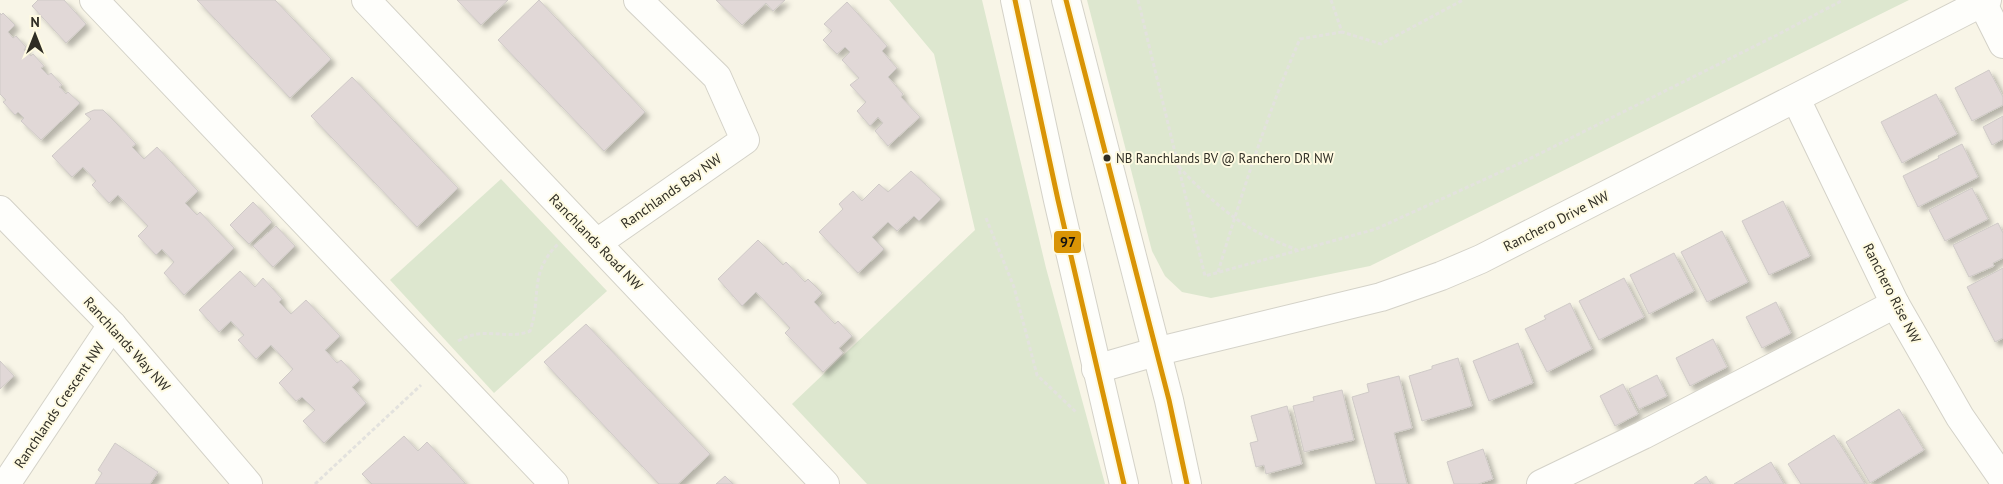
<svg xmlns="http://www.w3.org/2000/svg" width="2003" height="484" viewBox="0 0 2003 484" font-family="'PT Sans',sans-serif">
<defs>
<filter id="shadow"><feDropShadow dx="4.5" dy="4.5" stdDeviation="2.5" flood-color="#0004"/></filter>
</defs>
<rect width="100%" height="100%" fill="#f8f5e7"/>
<g fill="#dde7cf">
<polygon points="889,0 982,0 1046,268 1105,484 867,484 792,404 975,230 934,54"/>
<polygon points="1087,0 1909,0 1370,266 1211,298 1182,292 1165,276 1152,251"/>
<polygon points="501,179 607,291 494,393 390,280"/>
</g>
<g fill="#e1d8d7" stroke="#cfcac7" filter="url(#shadow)">
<polygon points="38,0 64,0 86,24 66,43 32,6"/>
<polygon points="197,0 275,0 331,59 290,98"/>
<polygon points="457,0 508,0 481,25"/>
<polygon points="539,0 645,112 604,151 498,40"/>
<polygon points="716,0 785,0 773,11 766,3 742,25"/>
<polygon points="847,2 887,46 882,51 897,68 888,77 903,94 901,97 920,117 888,146 875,131 883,123 878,117 870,126 857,111 866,102 850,85 859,78 842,60 850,52 845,47 837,54 823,40 832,31 824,24"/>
<polygon points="0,13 1,15 3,13 15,25 8,32 13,38 16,36 26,47 24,50 31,56 33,54 44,66 41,68 48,75 51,73 62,85 59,87 61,88 66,94 68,92 80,103 41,140 21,121 24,118 18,112 15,115 3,102 6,100 0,94"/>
<polygon points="1989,70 2003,97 2003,105 1972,121 1955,88"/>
<polygon points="352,77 458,188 417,227 311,116"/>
<polygon points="1936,94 1957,134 1902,163 1881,122"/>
<polygon points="94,110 103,110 117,124 136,144 132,147 144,159 157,147 198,191 185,203 197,215 200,212 234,248 184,295 164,273 174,262 162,249 156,255 138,236 148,226 118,195 109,203 92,185 96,181 83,167 72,177 52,156 91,119 85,114"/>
<polygon points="2003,116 2003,139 1992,145 1983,127"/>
<polygon points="1962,144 1978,177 1918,207 1903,176 1939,158 1938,156"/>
<polygon points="911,171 941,199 919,221 914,216 897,231 888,222 872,237 884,249 858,273 819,232 843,209 839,204 853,191 862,201 879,184 888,192"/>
<polygon points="1972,188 1988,219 1945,241 1929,210"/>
<polygon points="1783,201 1810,256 1769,275 1742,221"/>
<polygon points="253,202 272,222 249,244 230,225"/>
<polygon points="1998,223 2003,233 2003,258 1993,263 1994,266 1969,277 1953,245"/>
<polygon points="276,226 295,246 273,267 253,246"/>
<polygon points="1722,231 1748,282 1707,302 1681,252"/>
<polygon points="758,240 783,265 786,262 805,282 808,279 822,293 814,302 835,324 838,321 852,336 839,348 843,353 823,372 785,333 790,328 756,292 742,306 718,279"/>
<polygon points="1674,253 1694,291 1649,314 1630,275"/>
<polygon points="2003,268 2003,338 1995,342 1967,287"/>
<polygon points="240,271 255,287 263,278 282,299 279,302 291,314 306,300 340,336 325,350 337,363 341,360 360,380 352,387 366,403 324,443 303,421 315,410 302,397 296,401 279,383 293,369 271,345 256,359 238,340 244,335 231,321 219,332 199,310"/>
<polygon points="1624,278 1644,317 1599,340 1579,301"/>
<polygon points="1776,302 1791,333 1762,348 1746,317"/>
<polygon points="1570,303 1592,349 1547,372 1525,329 1546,319 1544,316"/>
<polygon points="586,324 710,454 678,484 659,484 544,362"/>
<polygon points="1713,339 1727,367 1690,386 1676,358"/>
<polygon points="1518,343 1533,383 1489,401 1473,361"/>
<polygon points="1458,358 1472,406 1422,421 1409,376 1432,369 1432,366"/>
<polygon points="0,361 14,376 0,389"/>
<polygon points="1657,375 1667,396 1639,409 1629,389"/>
<polygon points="1399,376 1412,428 1394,433 1407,484 1376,484 1352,397 1369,392 1367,384"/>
<polygon points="1623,384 1638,414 1615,426 1600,396"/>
<polygon points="1342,390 1354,440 1304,452 1293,406 1314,401 1313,397"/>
<polygon points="1287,406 1302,464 1266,474 1264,465 1256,467 1250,443 1258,441 1251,416"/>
<polygon points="1899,409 1924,450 1870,483 1846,442"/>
<polygon points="1834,435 1865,484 1801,484 1788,464"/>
<polygon points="404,436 418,451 427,442 465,483 463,484 372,484 362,474"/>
<polygon points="115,443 158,472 150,484 95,484 102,473 98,470"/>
<polygon points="1483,449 1493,479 1478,484 1454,484 1447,462"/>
<polygon points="1771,462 1784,484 1734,484"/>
<polygon points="725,476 733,484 716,484"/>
<polygon points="1706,476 1711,484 1694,484"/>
</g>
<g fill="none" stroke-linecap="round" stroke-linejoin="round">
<g stroke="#d4d2c8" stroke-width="30">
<g id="minor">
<polyline points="94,0 554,484"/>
<polyline points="366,0 825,484"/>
<polyline points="1015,0 1058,200 1124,484"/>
<polyline points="1066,0 1169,400 1187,484"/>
<polyline points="1982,2 2003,44"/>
<polyline points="1796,99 1895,304 1960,417 2003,479"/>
<polyline points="0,210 112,325 248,484"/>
<polyline points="597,243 745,140 717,77 638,0"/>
<polyline points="1096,369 1155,352 1381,297 1441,276 1481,259 1987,0"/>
<polyline points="6,484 112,325"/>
<polyline points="1541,484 1643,435 1895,304"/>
</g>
</g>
<g stroke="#e3e2de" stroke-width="3" stroke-dasharray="4 2.5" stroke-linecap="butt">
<polyline points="1138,0 1205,276 1376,229 1529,159 1777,35 1843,0"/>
<polyline points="1331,0 1342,32 1381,44 1463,0"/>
<path d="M1179 167C1201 191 1231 219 1261 234 1272 240 1285 245 1297 250"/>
<polyline points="986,218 1014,287 1037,375 1076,412"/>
<path d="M1218 272C1242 193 1267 114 1300 39L1342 32"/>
<path d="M458 341C485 325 505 341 530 331 542 296 528 274 558 244"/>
<polyline points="315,484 421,385"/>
</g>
<use href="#minor" stroke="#fefefb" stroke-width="28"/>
<g stroke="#fefae1" stroke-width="9">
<g id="bus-1">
<polyline points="1015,0 1058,200 1124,484"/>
<polyline points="1066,0 1169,400 1187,484"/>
</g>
</g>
<use href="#bus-1" stroke="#d99405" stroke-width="5"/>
</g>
<circle fill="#2f2d24" stroke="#fefae1" stroke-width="2" cx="1107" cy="158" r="4.5"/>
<g text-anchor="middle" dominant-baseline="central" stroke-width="4" stroke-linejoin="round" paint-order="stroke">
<g font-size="13" fill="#2f2d24" stroke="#fefae1" text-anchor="start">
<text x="1116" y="158">NB Ranchlands BV @ Ranchero DR NW</text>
</g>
<g font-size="14" fill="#2f2d24" stroke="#fefae1">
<text transform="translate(671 191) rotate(-35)">Ranchlands Bay NW</text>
<text transform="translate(1556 221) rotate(-27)">Ranchero Drive NW</text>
<text transform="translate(596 242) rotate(46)">Ranchlands Road NW</text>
<text transform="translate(1892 293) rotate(63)">Ranchero Rise NW</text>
<text transform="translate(127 344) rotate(48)">Ranchlands Way NW</text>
<text transform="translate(59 405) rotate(-56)">Ranchlands Crescent NW</text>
</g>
</g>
<rect stroke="#fefae1" stroke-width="2" x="1053" y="230" width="29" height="24" rx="5" fill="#d99405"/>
<g font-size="14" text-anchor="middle" font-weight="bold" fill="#111">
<text x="1068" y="247">97</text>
</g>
<g transform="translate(35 35)" stroke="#fefae1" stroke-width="4" paint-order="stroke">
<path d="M0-4L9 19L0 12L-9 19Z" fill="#2f2d24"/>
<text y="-8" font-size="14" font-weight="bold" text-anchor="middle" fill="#2f2d24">N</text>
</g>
</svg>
